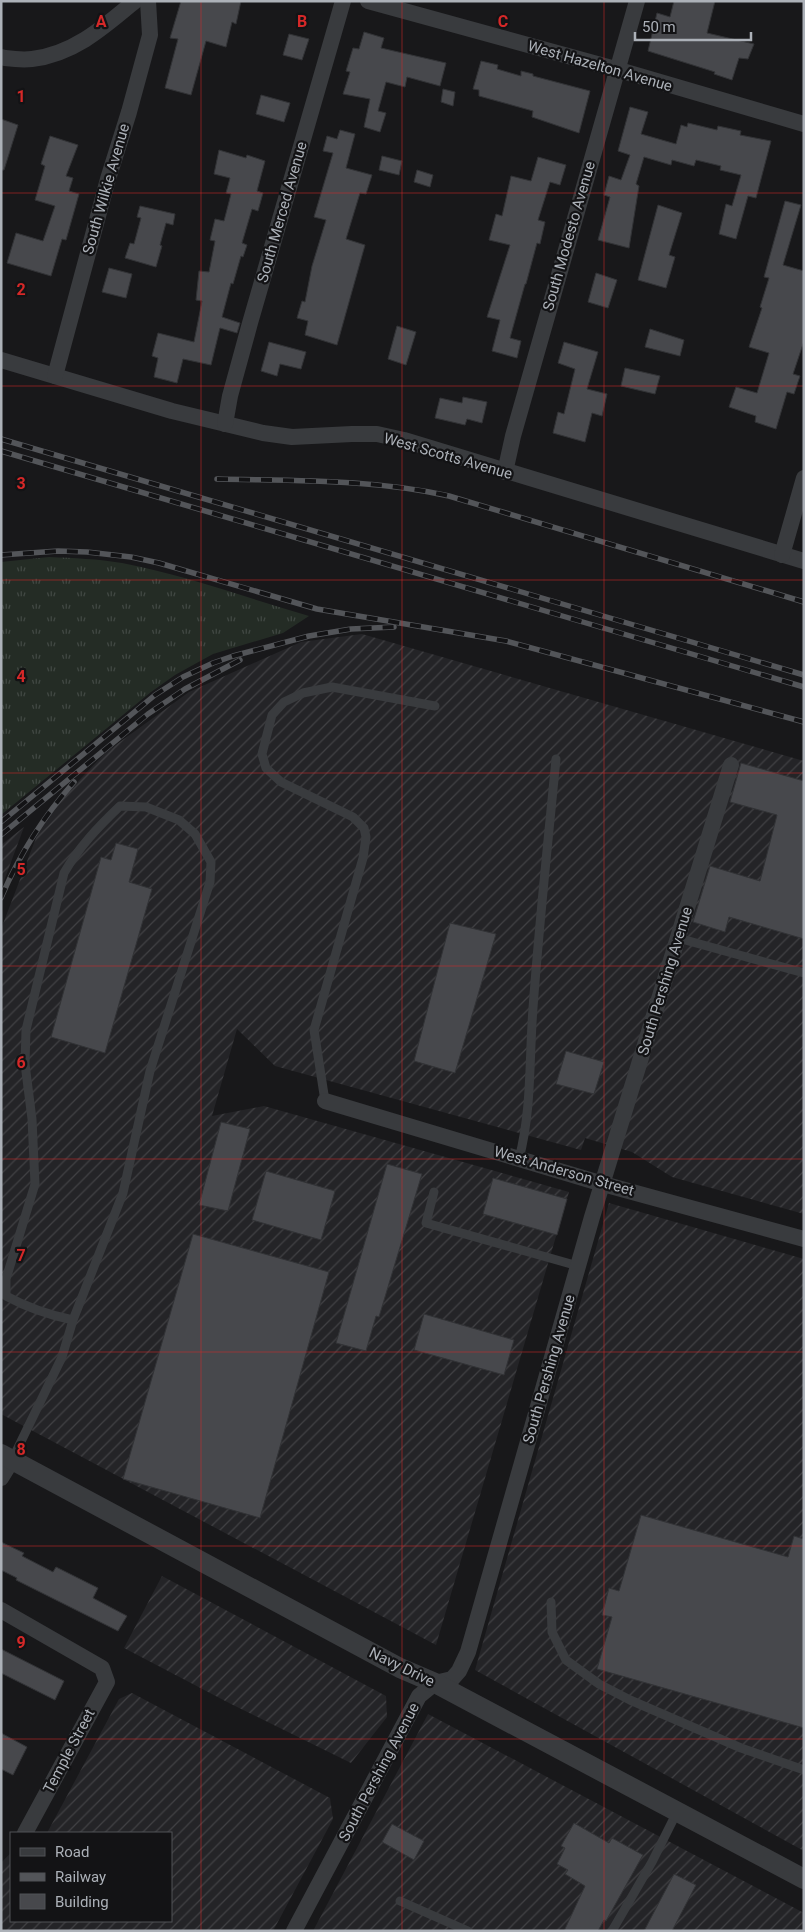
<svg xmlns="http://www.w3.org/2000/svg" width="805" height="1932" viewBox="0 0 805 1932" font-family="Roboto,sans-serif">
<defs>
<pattern id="industrial-furrows" width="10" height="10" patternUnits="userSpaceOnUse" patternTransform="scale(1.25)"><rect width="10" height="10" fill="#242427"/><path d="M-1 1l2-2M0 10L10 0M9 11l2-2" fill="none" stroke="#414144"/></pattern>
<pattern id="grass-tufts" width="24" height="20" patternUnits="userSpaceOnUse" patternTransform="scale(1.25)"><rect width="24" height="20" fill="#242c25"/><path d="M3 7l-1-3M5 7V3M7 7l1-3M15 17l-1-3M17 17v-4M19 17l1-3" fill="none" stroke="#414843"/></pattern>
</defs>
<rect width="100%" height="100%" fill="#18181a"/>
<g fill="url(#industrial-furrows)">
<polygon points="362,634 804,761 804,1214 672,1177 632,1152 585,1138 581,1150 275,1066 237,1029 212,1116 264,1106 569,1192 436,1645 1,1414 1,929 44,817 106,752 189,692 301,642"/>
<polygon points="24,827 1,889 1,845"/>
<polygon points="609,1203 804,1259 804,1851 475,1670"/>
<polygon points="162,1576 386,1696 387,1717 351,1763 231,1704 124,1648"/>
<polygon points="132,1693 330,1798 333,1819 273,1931 1,1931 1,1863 11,1853 11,1921 171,1921 171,1833 47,1833 119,1699"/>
<polygon points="428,1714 804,1913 804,1931 313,1931"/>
</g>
<path fill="url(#grass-tufts)" d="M49 557C74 558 98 559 122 563 185 575 247 598 309 616L283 633 213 654 175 675 151 692 1 815V562Z"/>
<g fill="#47484c" stroke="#323336">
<polygon points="181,1 241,1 236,24 232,22 226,47 206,41 191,95 165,88 178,39 170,38"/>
<polygon points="674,1 715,1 707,33 754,44 748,59 739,58 732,80 714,74 715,72 648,51 657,13 670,17"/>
<polygon points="364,32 384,38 381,48 446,63 440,86 407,77 405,87 386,82 378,111 386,113 380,132 364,127 370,99 343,94 350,72 346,71 353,48 359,49"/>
<polygon points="289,34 309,39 302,60 283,55"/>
<polygon points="481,61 498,65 497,69 521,76 521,71 533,74 533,76 590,91 579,133 532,117 533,111 479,96 479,90 473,89"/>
<polygon points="443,89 455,92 453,106 441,102"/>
<polygon points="261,95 290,103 284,122 256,114"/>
<polygon points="630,107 648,112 641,134 676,144 681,125 687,127 688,123 717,130 718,126 741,131 740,135 771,141 756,198 748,196 736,239 719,234 726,204 732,206 741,175 720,170 721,166 696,160 694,166 672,160 671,165 644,157 636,184 639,186 629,248 598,240 610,197 604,195 609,176 621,180 630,155 618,151"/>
<polygon points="1,119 18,125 4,170 1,170"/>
<polygon points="340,130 355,134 346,168 372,175 366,194 360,193 346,239 365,245 337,345 305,335 308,321 297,318 302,301 305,302 312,266 326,220 314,217 333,153 323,151 327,136 337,139"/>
<polygon points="50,136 78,145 66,176 73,178 69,191 79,194 66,240 62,239 51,276 7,263 16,233 43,241 55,206 35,200 45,166 41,164"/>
<polygon points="219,150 246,158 247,155 265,161 257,191 263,193 258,211 252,209 242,243 247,245 243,257 241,256 233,284 231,283 222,317 240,323 237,333 220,328 211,365 183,359 177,383 154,377 158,358 152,356 158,333 194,342 202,301 196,300 199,271 209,272 215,241 210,240 215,219 224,221 231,194 226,193 230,178 214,174"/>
<polygon points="382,156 402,161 399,175 379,170"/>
<polygon points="538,157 566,165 560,185 550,182 538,220 545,222 540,244 537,243 526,284 525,284 510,338 521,341 517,358 492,351 500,320 487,317 510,245 489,240 496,214 502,216 511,176 531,181"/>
<polygon points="417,170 433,175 430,187 414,182"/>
<polygon points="785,201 801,205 783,265 804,271 804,341 793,374 800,376 794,394 787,392 776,429 755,422 756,416 729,407 736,387 757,393 769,353 749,347 762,308 760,307 769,278 764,277"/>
<polygon points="658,205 682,213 669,255 675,257 666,288 638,280"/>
<polygon points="140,206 175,214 173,225 166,223 160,245 162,246 156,267 125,258 130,243 134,244 141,218 137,217"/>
<polygon points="109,268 132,274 126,298 102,292"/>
<polygon points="596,273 617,280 608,308 588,302"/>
<polygon points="397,326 416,332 406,365 388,359"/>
<polygon points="650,329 684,340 680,356 645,347"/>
<polygon points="269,342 306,352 301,369 280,364 277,376 261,371"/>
<polygon points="564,342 598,352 587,389 607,394 602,416 592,413 585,442 553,433 558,412 564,414 575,369 558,363"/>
<polygon points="625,368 660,376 655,394 621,386"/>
<polygon points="463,397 487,402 482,423 467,419 465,425 435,418 440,398 462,403"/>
<polygon points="741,763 804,781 804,939 729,917 725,932 693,922 710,866 760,881 777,815 730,802"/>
<polygon points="116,843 138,849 129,882 152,889 105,1053 51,1037 101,857 111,860"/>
<polygon points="450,923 496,934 455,1073 414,1061"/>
<polygon points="566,1051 604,1062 594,1094 556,1084"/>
<polygon points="221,1122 250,1129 228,1211 199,1205"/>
<polygon points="387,1164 422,1174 379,1317 376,1316 366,1351 336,1343"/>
<polygon points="266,1171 335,1191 321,1240 252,1220"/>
<polygon points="493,1178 567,1199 557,1235 483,1214"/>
<polygon points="193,1234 329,1272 260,1518 123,1479"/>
<polygon points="424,1314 514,1340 504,1375 414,1350"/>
<polygon points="641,1515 788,1557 794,1536 804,1539 804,1728 597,1669 612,1617 602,1615 609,1588 619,1591"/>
<polygon points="1,1542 24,1553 22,1556 53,1572 56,1567 98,1588 93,1598 127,1616 118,1631 16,1580 17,1578 1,1570"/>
<polygon points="1,1649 64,1681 55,1700 1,1673"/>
<polygon points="1,1733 27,1747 13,1775 1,1769"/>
<polygon points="574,1823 609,1843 612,1838 643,1855 606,1921 604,1920 598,1931 564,1931 585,1886 565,1874 568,1870 557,1864 565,1848 561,1846"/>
<polygon points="392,1824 424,1841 414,1860 382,1842"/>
<polygon points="674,1874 696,1885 672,1931 644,1931"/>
</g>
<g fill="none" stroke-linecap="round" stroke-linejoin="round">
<g stroke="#393b3e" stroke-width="9">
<polyline points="678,938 804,973"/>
<polyline points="325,1101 314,1030 363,858 366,837 364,828 353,817 281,782 266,768 262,754 272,715 284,702 303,693 332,687 435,706"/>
<path d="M519 1159C532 1109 529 1059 533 1008 539 925 548 842 556 759"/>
<polyline points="434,1192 426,1223 578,1266"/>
<path d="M12 1460 62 1357 73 1320 123 1193 150 1071 210 882 211 862 195 834 179 820 146 807 120 806C98 827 79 847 64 873L26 1030 25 1064 32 1119 35 1184 6 1279V1296C28 1308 49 1315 73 1320"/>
<polyline points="551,1602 552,1632 566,1660 599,1684 630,1700 741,1748 804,1770"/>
<polyline points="400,1901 468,1931"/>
<polyline points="612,1931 652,1862 677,1812"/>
</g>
<g stroke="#393b3e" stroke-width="16">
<polyline points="368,1 619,70 804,124"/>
<path d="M1 57 5 58C13 59 23 60 32 59 74 54 104 27 135 1"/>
<polyline points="1,360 172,411 263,433 292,437 352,434 377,434 404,440 804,561"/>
<polyline points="55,376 108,179 129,112 150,35 148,1"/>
<polyline points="225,424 230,396 250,323 343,1"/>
<path d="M505 472 513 436C554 291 596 146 637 1"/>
<polyline points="782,555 804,478"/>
<polyline points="325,1101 603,1184 804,1239"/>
<polyline points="1,1478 12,1460"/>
<polyline points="1,1610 102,1668 107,1682 25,1833"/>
<polyline points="294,1931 419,1696 435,1683 452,1679 459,1671 468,1652 592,1217 731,765"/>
</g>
<polyline stroke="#393b3e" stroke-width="20" points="1,1454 400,1668 435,1683 804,1879"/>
<g stroke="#535559" stroke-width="5.5">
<g id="rail">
<polyline points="1,439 804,675"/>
<polyline points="1,451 804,687"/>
<path d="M217 479C295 481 373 479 449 496L804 602"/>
<polyline points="1,555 58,551 87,552 131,557 159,563 317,609 506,641 804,722"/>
<polyline points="1,822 155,695 183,677 213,663 233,656 309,636 351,629 394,627"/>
<polyline points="1,835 148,714 185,689 240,660"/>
<path d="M1 898C19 855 43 817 74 782"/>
</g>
</g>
<use href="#rail" stroke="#131315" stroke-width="4" stroke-dasharray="11" stroke-linecap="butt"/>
</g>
<path fill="none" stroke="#d62828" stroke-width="1" stroke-opacity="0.55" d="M201 1V1931M402 1V1931M604 1V1931M1 193H804M1 386H804M1 580H804M1 773H804M1 966H804M1 1159H804M1 1352H804M1 1546H804M1 1739H804"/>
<g text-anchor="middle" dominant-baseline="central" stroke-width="4.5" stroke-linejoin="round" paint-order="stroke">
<g font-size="15" fill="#acb1b8" stroke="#131315">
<text transform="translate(600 66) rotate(16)">West Hazelton Avenue</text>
<text transform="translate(106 189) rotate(-74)">South Wilkie Avenue</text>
<text transform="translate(282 212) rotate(-74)">South Merced Avenue</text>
<text transform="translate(569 236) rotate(-74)">South Modesto Avenue</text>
<text transform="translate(448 456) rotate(16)">West Scotts Avenue</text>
<text transform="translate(665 981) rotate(-73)">South Pershing Avenue</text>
<text transform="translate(564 1171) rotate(16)">West Anderson Street</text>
<text transform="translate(549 1369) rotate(-74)">South Pershing Avenue</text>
<text transform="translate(402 1667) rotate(26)">Navy Drive</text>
<text transform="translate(69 1751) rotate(-62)">Temple Street</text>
<text transform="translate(379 1772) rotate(-62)">South Pershing Avenue</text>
</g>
</g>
<g font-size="16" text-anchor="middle" font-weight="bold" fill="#d62828" stroke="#131315" stroke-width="4.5" stroke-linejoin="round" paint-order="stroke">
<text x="101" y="27">A</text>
<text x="302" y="27">B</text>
<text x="503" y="27">C</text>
<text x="21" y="102">1</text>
<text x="21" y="295">2</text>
<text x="21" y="489">3</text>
<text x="21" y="682">4</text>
<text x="21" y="875">5</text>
<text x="21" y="1068">6</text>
<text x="21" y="1261">7</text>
<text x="21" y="1455">8</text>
<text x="21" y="1648">9</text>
</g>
<rect width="805" height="1932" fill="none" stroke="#acb1b8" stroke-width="5"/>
<rect x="10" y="1832" width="162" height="90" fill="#131315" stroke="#505256"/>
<rect x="20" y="1848" width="25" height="8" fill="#393b3e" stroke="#505256"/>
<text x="55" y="1857" font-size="15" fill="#acb1b8">Road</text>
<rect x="20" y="1873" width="25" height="8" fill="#535559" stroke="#505256"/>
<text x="55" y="1882" font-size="15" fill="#acb1b8">Railway</text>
<rect x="20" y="1894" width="25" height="15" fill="#47484c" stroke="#505256"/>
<text x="55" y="1907" font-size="15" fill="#acb1b8">Building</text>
<path d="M635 32v8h116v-8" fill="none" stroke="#acb1b8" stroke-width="2.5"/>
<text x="642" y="32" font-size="15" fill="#acb1b8" stroke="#131315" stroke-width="4" paint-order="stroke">50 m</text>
</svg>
